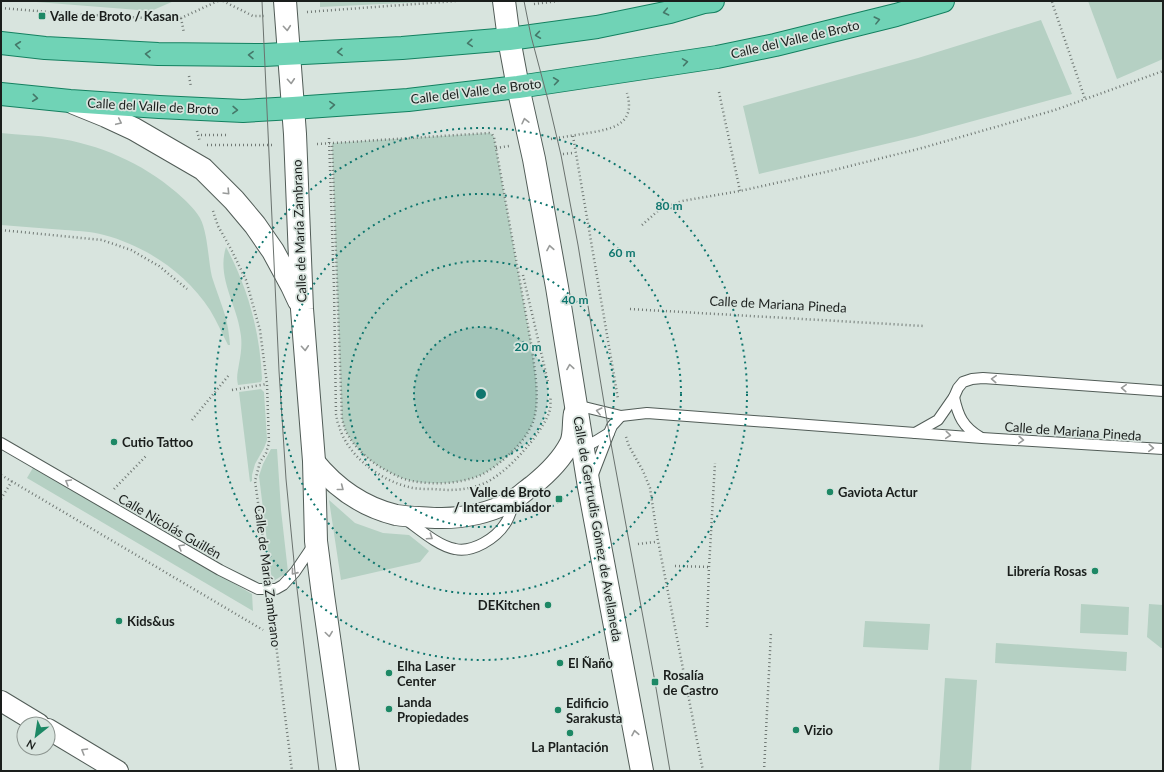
<svg xmlns="http://www.w3.org/2000/svg" width="1164" height="772" viewBox="0 0 1164 772" font-family="Lato,sans-serif">
<rect width="100%" height="100%" fill="#d8e4de"/>
<g fill="#b5d0c3">
<polygon points="24,1 174,1 151,11"/>
<polygon points="320,1 445,1 320,7"/>
<polygon points="1088,1 1163,1 1163,59 1117,79"/>
<polygon points="1041,20 1072,94 915,137 759,174 743,106 918,58"/>
<path d="M1 133C19 135 37 135 55 138 99 144 142 163 176 192 185 200 194 208 200 218 208 233 208 260 212 277 216 290 221 302 225 315 228 325 229 335 230 345H228C222 333 217 322 210 310 186 273 146 246 104 235 91 231 77 231 65 230 43 228 22 227 1 225Z"/>
<path d="M489 133 492 134 494 137 531 343C534 366 541 399 533 422 527 437 516 449 503 460 497 465 489 471 481 475 460 484 434 485 412 481 401 479 391 473 382 468 369 461 352 445 346 431 344 428 344 424 342 420L332 143Z"/>
<path d="M226 247C248 288 260 332 262 379L261 382 238 385C236 377 238 371 239 364 241 354 242 345 241 336 238 306 216 278 226 247Z"/>
<polygon points="261,389 264,392 267,440 264,448 255,464 252,475 252,481 250,482 239,392"/>
<polygon points="271,449 277,449 281,510 288,572 272,582 259,476 263,464"/>
<polygon points="34,466 252,594 253,611 27,478"/>
<polygon points="329,500 355,523 383,533 409,535 429,551 420,562 341,580"/>
<polygon points="1081,604 1129,607 1128,635 1080,633"/>
<polygon points="1149,604 1163,605 1163,648 1161,648 1147,637"/>
<polygon points="865,621 930,624 928,650 863,647"/>
<polygon points="996,643 1127,652 1126,671 995,663"/>
<polygon points="945,678 977,680 971,771 939,771"/>
</g>
<g fill="none" stroke-linecap="round" stroke-linejoin="round">
<g stroke="#515c57" stroke-width="12">
<g id="service">
<path d="M954 397C958 416 963 427 980 437"/>
<polyline points="576,405 621,416 647,413 982,438 1163,449"/>
<polyline points="915,433 938,420 954,397 958,388 963,382 972,379 983,378 1163,391"/>
<polyline points="1,443 220,570 258,589 276,589 283,585 295,572 314,544"/>
<polyline points="581,449 596,441 609,433"/>
<polyline points="592,477 609,433 612,426 621,416"/>
<path d="M405 519C419 529 438 546 455 549 473 553 496 538 505 524 510 517 512 509 514 501"/>
</g>
</g>
<g stroke="#515c57" stroke-width="22">
<g id="minor">
<path d="M314 461C335 487 363 507 396 515 409 517 423 517 436 518 462 519 493 513 515 499 521 495 526 490 532 486 547 474 561 461 570 443 574 434 572 423 574 413"/>
<polyline points="1,701 39,724"/>
<polyline points="48,729 118,771"/>
</g>
</g>
<g stroke="#515c57" stroke-width="24">
<g id="secondary">
<polyline points="285,1 295,134 302,309 314,461 316,541 323,595 348,771"/>
<polyline points="504,1 509,39 518,87 534,159 557,287 589,487 642,771"/>
<polyline points="74,103 106,116 134,129 203,169 234,200 255,225 273,251 292,286 299,301"/>
</g>
</g>
<g stroke="#148060" stroke-width="24">
<g id="primary">
<polyline points="1,43 45,48 158,54 264,55 402,48 509,39 597,27 670,12 704,2 713,1"/>
<polyline points="1,94 70,101 159,107 243,111 293,108 408,100 518,87 717,57 775,45 896,15 943,1"/>
</g>
</g>
<g stroke="#717975" stroke-width="2.5" stroke-dasharray="1 3" stroke-linecap="butt">
<polyline points="223,1 253,16 264,16"/>
<polyline points="1052,2 1085,99"/>
<polyline points="534,4 558,1"/>
<polyline points="1,8 73,14 166,19 181,18 218,1"/>
<polyline points="307,12 456,1"/>
<polyline points="181,18 184,33"/>
<polyline points="189,76 191,87"/>
<polyline points="719,92 740,191"/>
<polyline points="197,131 200,142"/>
<polyline points="201,135 229,135"/>
<polyline points="573,136 618,399"/>
<path d="M329 138 334 288 336 414C337 418 337 422 339 426 348 457 382 482 413 488 420 489 427 489 434 489 451 491 469 490 485 483 501 475 515 461 527 447 534 439 548 420 550 409 551 405 550 400 551 396"/>
<path d="M551 139C564 137 576 135 588 133 613 129 636 124 627 93"/>
<path d="M317 144 489 133 492 134 494 137 531 343C534 366 541 399 533 422 527 437 516 449 503 460 497 465 489 471 481 475 460 484 434 485 412 481 401 479 391 473 382 468 369 461 352 445 346 431 344 428 344 424 342 420L332 143"/>
<polyline points="207,145 274,145"/>
<polyline points="496,148 509,146"/>
<polyline points="563,154 573,153"/>
<polyline points="213,211 218,226 231,249 246,280 260,330 267,384 269,443 266,453 260,462 255,481 268,574"/>
<polyline points="642,225 659,210 682,201 740,191 830,171 922,148 1055,110 1152,75 1163,71"/>
<polyline points="1,230 102,240 131,250 159,266 187,289"/>
<polyline points="523,275 548,382"/>
<polyline points="630,309 924,326"/>
<polyline points="232,390 267,384"/>
<polyline points="192,420 229,375"/>
<polyline points="626,437 629,446 643,471 650,488 658,541 703,771"/>
<polyline points="1,475 263,630"/>
<polyline points="114,489 147,455"/>
<polyline points="1,499 12,481"/>
<polyline points="638,544 655,542"/>
<polyline points="675,566 709,567"/>
<polyline points="271,605 292,771"/>
<polyline points="707,627 709,567 715,463"/>
<polyline points="764,771 771,632"/>
</g>
<use href="#service" stroke="#fff" stroke-width="10"/>
<use href="#minor" stroke="#fff" stroke-width="20"/>
<use href="#secondary" stroke="#fff" stroke-width="22"/>
<use href="#primary" stroke="#70d3b6" stroke-width="22"/>
<g stroke="#6a726e" stroke-width="1">
<polyline points="262,1 279,371 286,479 295,572 319,771"/>
<polyline points="524,1 531,36 548,100 561,155 578,245 609,433 655,682 670,771"/>
</g>
</g>
<defs><path id="oneway-chevron" d="M-2-3.5L2.5 0L-2 3.5" fill="none" stroke-width="1.6" stroke-linecap="round" stroke-linejoin="round"/></defs>
<g stroke="#457869">
<use href="#oneway-chevron" transform="translate(666 12) rotate(168)"/>
<use href="#oneway-chevron" transform="translate(877 20) rotate(-14)"/>
<use href="#oneway-chevron" transform="translate(538 35) rotate(172)"/>
<use href="#oneway-chevron" transform="translate(470 43) rotate(175)"/>
<use href="#oneway-chevron" transform="translate(18 45) rotate(-173)"/>
<use href="#oneway-chevron" transform="translate(340 52) rotate(177)"/>
<use href="#oneway-chevron" transform="translate(148 54) rotate(-177)"/>
<use href="#oneway-chevron" transform="translate(251 55) rotate(-179)"/>
<use href="#oneway-chevron" transform="translate(685 62) rotate(-9)"/>
<use href="#oneway-chevron" transform="translate(556 81) rotate(-8)"/>
<use href="#oneway-chevron" transform="translate(35 98) rotate(6)"/>
<use href="#oneway-chevron" transform="translate(332 105) rotate(-4)"/>
<use href="#oneway-chevron" transform="translate(235 110) rotate(2)"/>
</g>
<g stroke="#989a99">
<use href="#oneway-chevron" transform="translate(287 28) rotate(85)"/>
<use href="#oneway-chevron" transform="translate(291 81) rotate(86)"/>
<use href="#oneway-chevron" transform="translate(525 121) rotate(-103)"/>
<use href="#oneway-chevron" transform="translate(119 122) rotate(25)"/>
<use href="#oneway-chevron" transform="translate(227 192) rotate(46)"/>
<use href="#oneway-chevron" transform="translate(550 248) rotate(-100)"/>
<use href="#oneway-chevron" transform="translate(305 348) rotate(86)"/>
<use href="#oneway-chevron" transform="translate(570 367) rotate(-99)"/>
<use href="#oneway-chevron" transform="translate(994 379) rotate(-176)"/>
<use href="#oneway-chevron" transform="translate(1124 388) rotate(-176)"/>
<use href="#oneway-chevron" transform="translate(599 411) rotate(-166)"/>
<use href="#oneway-chevron" transform="translate(948 435) rotate(5)"/>
<use href="#oneway-chevron" transform="translate(1021 440) rotate(4)"/>
<use href="#oneway-chevron" transform="translate(1151 448) rotate(4)"/>
<use href="#oneway-chevron" transform="translate(68 482) rotate(-150)"/>
<use href="#oneway-chevron" transform="translate(341 488) rotate(38)"/>
<use href="#oneway-chevron" transform="translate(430 537) rotate(34)"/>
<use href="#oneway-chevron" transform="translate(181 547) rotate(-150)"/>
<use href="#oneway-chevron" transform="translate(294 572) rotate(129)"/>
<use href="#oneway-chevron" transform="translate(329 634) rotate(82)"/>
<use href="#oneway-chevron" transform="translate(635 733) rotate(-101)"/>
<use href="#oneway-chevron" transform="translate(84 751) rotate(-149)"/>
</g>
<circle cx="481" cy="394" r="67" fill="#0f766e" fill-opacity=".12"/>
<g fill="none" stroke="#0f766e" stroke-width="2" stroke-dasharray="2 4">
<circle cx="481" cy="394" r="67"/>
<circle cx="481" cy="394" r="133"/>
<circle cx="481" cy="394" r="200"/>
<circle cx="481" cy="394" r="266"/>
</g>
<g fill="#1d8865" stroke="#d8e4de" stroke-width="1.5">
<rect x="38" y="12" width="8" height="8" rx="2"/>
<circle cx="114" cy="442" r="4"/>
<circle cx="830" cy="492" r="4"/>
<rect x="555" y="495" width="8" height="8" rx="2"/>
<circle cx="1095" cy="571" r="4"/>
<circle cx="548" cy="605" r="4"/>
<circle cx="119" cy="621" r="4"/>
<circle cx="560" cy="663" r="4"/>
<circle cx="389" cy="673" r="4"/>
<rect x="651" y="678" width="8" height="8" rx="2"/>
<circle cx="389" cy="709" r="4"/>
<circle cx="558" cy="710" r="4"/>
<circle cx="796" cy="730" r="4"/>
<circle cx="570" cy="733" r="4"/>
</g>
<g text-anchor="middle" dominant-baseline="central" stroke-width="3.5" stroke-linejoin="round" paint-order="stroke">
<g font-size="13" font-weight="bold" fill="#1a1e1c" stroke="#d8e4de" text-anchor="start">
<text x="50" y="16">Valle de Broto / Kasan</text>
<text x="122" y="442">Cutio Tattoo</text>
<text x="551" y="492" text-anchor="end">Valle de Broto<tspan x="551" dy="15">/ Intercambiador</tspan></text>
<text x="838" y="492">Gaviota Actur</text>
<text x="1087" y="571" text-anchor="end">Librería Rosas</text>
<text x="540" y="605" text-anchor="end">DEKitchen</text>
<text x="127" y="621">Kids&amp;us</text>
<text x="568" y="663">El Ñaño</text>
<text x="397" y="666">Elha Laser<tspan x="397" dy="15">Center</tspan></text>
<text x="663" y="675">Rosalía<tspan x="663" dy="15">de Castro</tspan></text>
<text x="397" y="702">Landa<tspan x="397" dy="15">Propiedades</tspan></text>
<text x="566" y="703">Edificio<tspan x="566" dy="15">Sarakusta</tspan></text>
<text x="804" y="730">Vizio</text>
<text x="570" y="747" text-anchor="middle">La Plantación</text>
</g>
<g font-size="13" fill="#1a1e1c" stroke="#d8e4de">
<text transform="translate(795 39) rotate(-13)">Calle del Valle de Broto</text>
<text transform="translate(476 91) rotate(-7)">Calle del Valle de Broto</text>
<text transform="translate(153 106) rotate(3)">Calle del Valle de Broto</text>
<text transform="translate(299 231) rotate(-92)">Calle de María Zambrano</text>
<text transform="translate(778 304) rotate(3)">Calle de Mariana Pineda</text>
<text transform="translate(1073 431) rotate(4)">Calle de Mariana Pineda</text>
<text transform="translate(170 526) rotate(30)">Calle Nicolás Guillén</text>
<text transform="translate(598 529) rotate(80)">Calle de Gertrudis Gómez de Avellaneda</text>
<text transform="translate(268 576) rotate(83)">Calle de María Zambrano</text>
</g>
</g>
<circle cx="481" cy="394" r="6" fill="#0f766e" stroke="#d8e4de" stroke-width="2"/>
<g font-size="12" text-anchor="middle" font-weight="bold" fill="#0f766e" stroke="#d8e4de" stroke-width="3.5" stroke-linejoin="round" paint-order="stroke">
<text x="669" y="210">80 m</text>
<text x="622" y="257">60 m</text>
<text x="575" y="304">40 m</text>
<text x="528" y="351">20 m</text>
</g>
<rect width="1164" height="772" fill="none" stroke="#1a1e1c" stroke-width="4"/>
<g transform="translate(36 736) rotate(210)"><circle r="19" fill="#d8e4de" stroke="#8c9590"/>
<path d="M0-3L7 15L0 10L-7 15Z" fill="#1d8865"/>
<text y="-6" font-size="11" font-weight="bold" text-anchor="middle" fill="#1a1e1c">N</text>
</g>
</svg>
